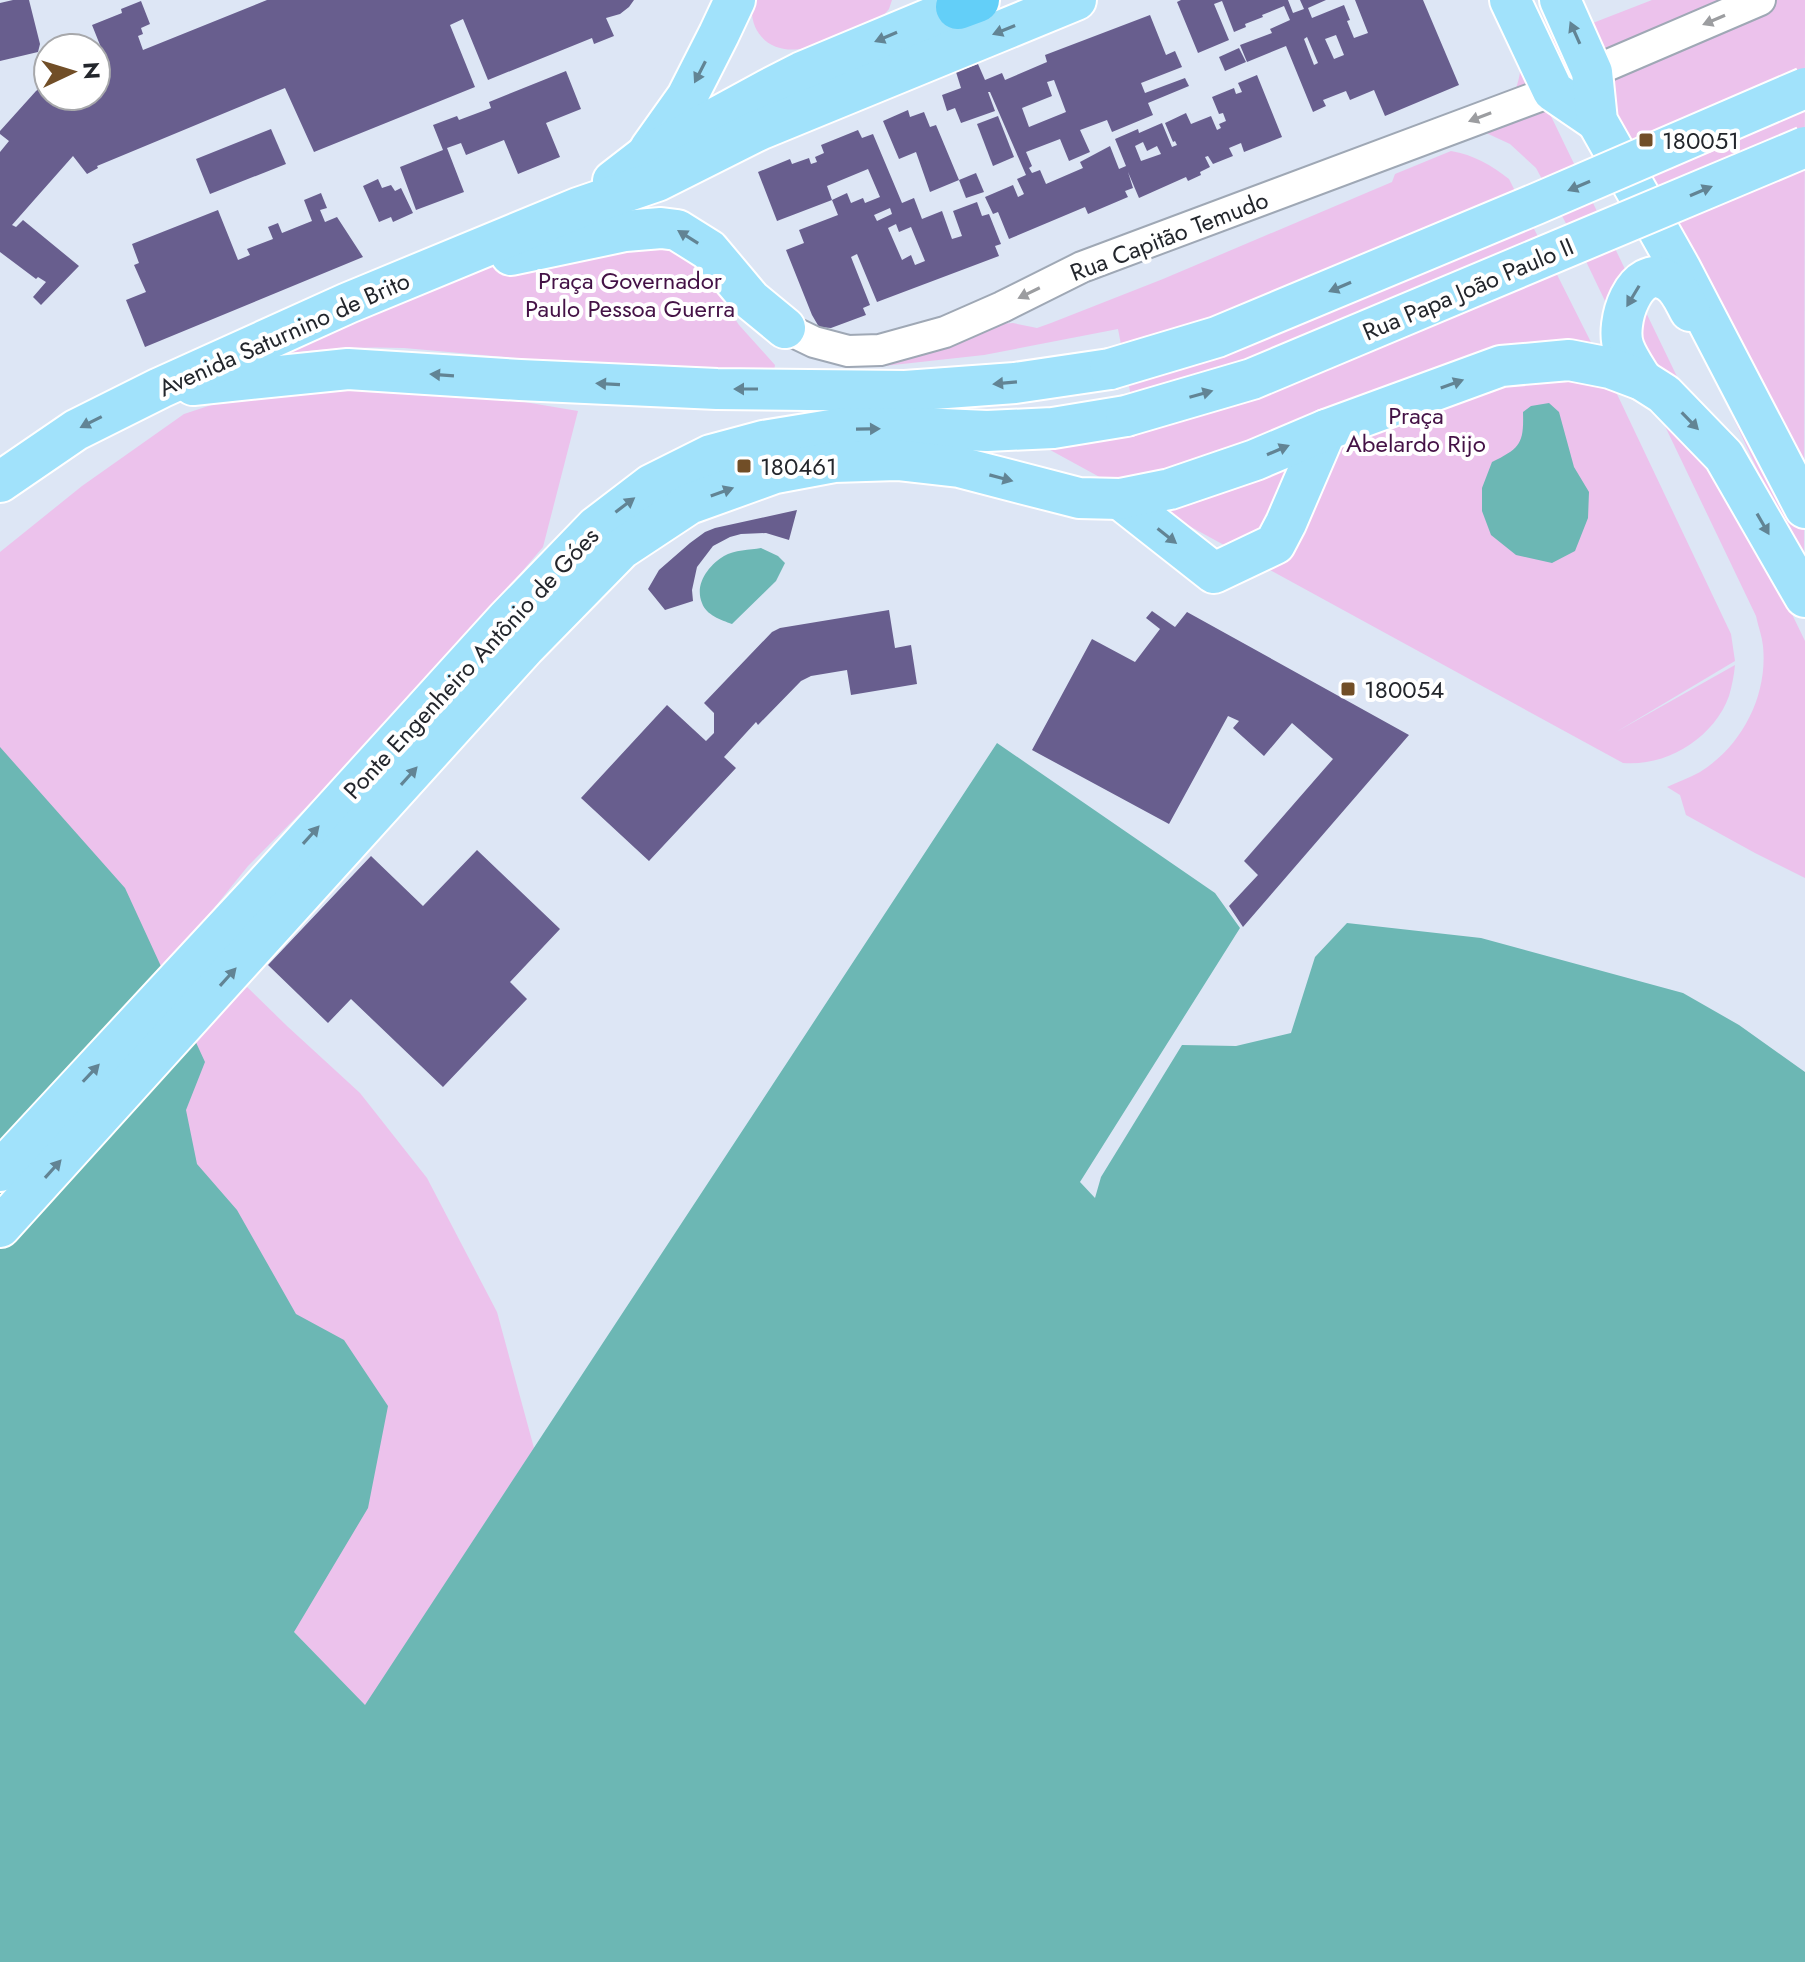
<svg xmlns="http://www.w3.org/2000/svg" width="1805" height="1962" viewBox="0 0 1805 1962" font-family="Jost,sans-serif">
<rect width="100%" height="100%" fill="#dde6f5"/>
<g fill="#ecc2ec">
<path d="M753 0H892L889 9 883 16 805 48C772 56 746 33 753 0Z"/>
<polygon points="1652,0 1805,0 1804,570 1692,329 1549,40"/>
<path d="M1521 64 1548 110 1805 641V878L1755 853 1686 815 1680 795 1667 787C1677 782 1689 778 1700 772 1742 746 1768 696 1763 646 1762 636 1758 626 1756 616L1582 253 1536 168 1510 144 1484 132C1505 107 1518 98 1521 64Z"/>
<path d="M1451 151C1474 155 1491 165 1509 179L1616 392 1731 634 1735 661 1616 732 1735 665C1734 675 1732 686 1729 696 1714 738 1666 767 1623 763L1041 445 1135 417 1118 329 984 355 884 366 876 363 998 324 1013 323 1037 328 1051 323 1163 279 1392 182 1395 174Z"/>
<path d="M619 218 704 266 718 293 739 325 775 365 774 371 770 373 583 364 404 348C355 346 309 349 260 358L462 271Z"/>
<polygon points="399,381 578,411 543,547 407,705 248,866 193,934 287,1026 360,1093 427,1178 497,1312 534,1448 365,1706 294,1632 0,1197 0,552 82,486 184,414 254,391"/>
</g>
<g fill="#6cb7b4">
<path d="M1549 403 1559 412 1574 467 1589 492 1588 518 1575 551 1552 563 1516 555 1491 535 1482 511V488L1492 462C1520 448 1524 444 1523 412L1531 406Z"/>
<path d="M761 548 778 556 785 563 776 581 732 624C721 620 706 615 702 603 694 584 709 565 724 556 734 550 750 550 761 548Z"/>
<polygon points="997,743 1215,893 1240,928 1080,1182 1095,1198 1101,1177 1182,1045 1236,1046 1291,1033 1315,957 1347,923 1481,938 1683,993 1739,1025 1805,1072 1805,1962 0,1962 0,747 125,888 205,1062 186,1110 197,1164 237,1210 296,1314 344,1340 388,1406 368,1508 294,1632 365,1705"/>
</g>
<g fill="#685e8e" fill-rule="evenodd">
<polygon points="13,0 29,0 40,44 38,52 0,61 0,3"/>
<polygon points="267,0 634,0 629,7 620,14 606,18 614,36 594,44 592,38 488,80 463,19 450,25 475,87 314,152 285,88 97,166 98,168 87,174 73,156 12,225 16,227 23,220 79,266 41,305 33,297 46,282 38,277 36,279 0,252 0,152 9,141 0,134 0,131 36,91 48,81 48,96 96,96 96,70 108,65 92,25 122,13 121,9 141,1 150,24 141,28 143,34 138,36 143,50"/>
<path d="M1181 0H1288L1293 13 1304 9 1300 0H1326L1308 8 1312 18 1344 5 1350 20 1347 21 1354 38 1368 33 1355 0H1423L1459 85 1385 116 1374 90 1350 100 1346 91 1323 100 1326 106 1313 112 1286 46 1247 62 1240 45 1272 33 1270 29 1290 20 1284 6 1262 15 1263 17 1245 24 1246 27 1234 32 1222 1 1214 4 1229 40 1198 53 1177 2ZM1336 35 1344 55 1334 59 1325 39ZM1307 37 1318 63 1314 65 1304 39Z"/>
<path d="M1150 15 1166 55 1175 51 1182 67 1141 83 1145 93 1185 78 1189 86 1148 103 1153 115 1112 132 1107 120 1080 130 1090 152 1069 161 1060 139 1026 152 1032 166 1029 168 1032 173 1040 170 1046 184 1083 168 1080 162 1110 146 1119 169 1126 166 1115 139 1138 129 1139 133 1162 123 1172 147 1177 145 1175 141 1173 142 1165 123 1186 113 1191 124 1211 116 1217 130 1221 128 1219 124 1226 121 1223 113 1219 114 1212 97 1234 88 1236 94 1242 92 1238 83 1257 75 1282 137 1244 152 1241 143 1229 148 1233 156 1213 164 1208 156 1205 157 1210 167 1200 172 1201 175 1188 181 1186 177 1139 198 1128 172 1133 188 1125 191 1128 197 1088 214 1085 207 1009 239 998 212 993 214 985 197 1013 185 1018 197 1024 194 1017 179 1026 175 990 92H988L995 111 961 123 955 108 947 111 942 95 961 88 956 72 978 64 985 80 1002 73 1005 80 1047 62 1045 55ZM1054 80 1066 112 1029 127 1022 108 1052 96 1047 82ZM1143 142 1147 151 1157 146 1161 154 1141 161 1135 146Z"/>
<polygon points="1239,48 1246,62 1225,71 1219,57"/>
<polygon points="566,71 581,109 546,123 560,157 518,174 504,140 466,155 461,143 447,148 464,192 416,210 400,167 443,150 433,125 457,116 459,120 491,108 489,102"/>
<polygon points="908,110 910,117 924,112 930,127 936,125 959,180 930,192 916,152 899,159 883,121"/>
<polygon points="998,116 1014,157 993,166 977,124"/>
<polygon points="271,129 286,164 210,194 196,159"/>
<path d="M858 130 862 138 873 134 902 203 914 198 922 219 942 211 952 239 962 236 953 211 977 202 982 216 989 214 1001 244 995 246 999 256 877 302 857 254 851 257 870 305 863 308 866 315 831 328 819 327 812 315 786 250 804 243 799 230 838 215 832 200 847 193 851 203 863 198 865 203 880 197 868 169 827 186 832 200 777 221 758 172 790 159 792 164 809 158 811 164 817 162 815 157 824 153 821 145ZM890 208 892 214 877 221 874 215ZM896 224 899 232 911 227 925 261 915 265 911 255 902 260 888 228Z"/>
<polygon points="976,173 984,192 966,198 959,180"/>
<polygon points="378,179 382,188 391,185 395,191 401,188 413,213 393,222 391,217 379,222 363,186"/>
<polygon points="321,193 327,208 320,210 325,222 337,217 363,257 145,347 126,300 146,292 134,265 139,263 132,244 218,210 238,260 250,255 247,249 273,239 268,227 278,223 282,233 312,221 304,200"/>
<polygon points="797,510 789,540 766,533 741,534 730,537 713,546 697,567 692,590 693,601 665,610 648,589 659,570 690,543 705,532 715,528"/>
<polygon points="889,610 895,648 911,645 917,684 851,695 847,670 811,676 801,681 758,725 756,722 724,757 736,768 649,861 581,798 667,705 706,741 714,733 714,713 704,703 772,632 780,628"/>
<polygon points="1152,611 1175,627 1187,612 1409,735 1243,927 1229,906 1258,875 1244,861 1333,759 1292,723 1264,756 1233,728 1239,721 1228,716 1169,824 1032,750 1092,639 1135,662 1160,629 1146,618"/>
<polygon points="477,850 560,929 510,982 527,999 443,1087 351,999 328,1023 268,965 371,856 423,906"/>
</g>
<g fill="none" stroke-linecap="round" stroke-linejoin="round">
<g stroke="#9fa8b5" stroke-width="34">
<g id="minor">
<polyline points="1592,72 1760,0"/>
<polyline points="785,328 814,342 848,351 880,350 945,332 1002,307 1082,267 1553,91"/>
</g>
</g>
<g stroke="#fff" stroke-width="44">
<g id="major">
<polyline points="1510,0 1553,91 1597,121"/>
<polyline points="1560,0 1592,72 1597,121 1680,268 1805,508"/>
<polyline points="650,149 687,97 719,34 735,0"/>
<polyline points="613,181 644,157 767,90 802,72 958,7"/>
<polyline points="511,255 625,231 661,228 677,230 709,250 751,300 785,328"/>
<path d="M1642 380C1636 370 1628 359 1624 348 1614 324 1635 261 1668 281 1679 287 1684 300 1690 311"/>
<polyline points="193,385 348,369 520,380 717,389 905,391 1015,383 1110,369"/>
<polyline points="0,482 76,430 160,388 348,303 578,208 657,181 759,130 1076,0"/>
<polyline points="1120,499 1214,573 1275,544 1286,523 1326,430"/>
<polyline points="0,1171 258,893 506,620 596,527 651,485 711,455 763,441 837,429 919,428 987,431 1053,428 1126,416"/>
<polyline points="0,1227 525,647 621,549 689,504 775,473 834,462 897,460 959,467 1079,498 1120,499 1170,489 1255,460 1326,430 1501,366 1569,360 1610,368 1642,380 1664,394 1724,456 1805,597"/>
</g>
</g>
<g stroke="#fff" stroke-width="48">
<polyline id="highway" points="958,7 977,0"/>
</g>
<use href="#minor" stroke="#fff" stroke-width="30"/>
<use href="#major" stroke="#a1e2fb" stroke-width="40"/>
<use href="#highway" stroke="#63cff8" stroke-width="44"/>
<g stroke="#fff" stroke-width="44" stroke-linecap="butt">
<g id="major-bridge">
<polyline points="1110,369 1217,337 1536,204 1805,88"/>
<polyline points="1126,416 1252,379 1805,147"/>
</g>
</g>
<use href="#major-bridge" stroke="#a1e2fb" stroke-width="40"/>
</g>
<defs><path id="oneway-solid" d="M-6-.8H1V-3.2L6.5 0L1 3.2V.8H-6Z" transform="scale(2)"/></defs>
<g fill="#9c9da0">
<use href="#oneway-solid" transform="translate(1714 20) rotate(157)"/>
<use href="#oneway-solid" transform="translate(1480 117) rotate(159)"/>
<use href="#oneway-solid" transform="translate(1029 293) rotate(154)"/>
</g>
<g fill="#628494">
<use href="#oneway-solid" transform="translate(1004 30) rotate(158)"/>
<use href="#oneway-solid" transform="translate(1575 33) rotate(-114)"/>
<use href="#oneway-solid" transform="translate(886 37) rotate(157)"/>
<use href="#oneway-solid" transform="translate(700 72) rotate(117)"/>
<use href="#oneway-solid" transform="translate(1579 186) rotate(157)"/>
<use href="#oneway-solid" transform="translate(1701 191) rotate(-23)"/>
<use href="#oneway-solid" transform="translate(688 237) rotate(-148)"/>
<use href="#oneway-solid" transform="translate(1340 287) rotate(157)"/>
<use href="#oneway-solid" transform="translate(1633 296) rotate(121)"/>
<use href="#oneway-solid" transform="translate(442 375) rotate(-176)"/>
<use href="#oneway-solid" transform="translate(1005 383) rotate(175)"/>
<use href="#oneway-solid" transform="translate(608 384) rotate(-177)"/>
<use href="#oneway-solid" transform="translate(1452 384) rotate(-20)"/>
<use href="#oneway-solid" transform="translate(746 389) rotate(-180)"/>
<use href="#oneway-solid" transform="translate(1201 394) rotate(-16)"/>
<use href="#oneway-solid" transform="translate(1690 421) rotate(46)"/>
<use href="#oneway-solid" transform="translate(91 422) rotate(153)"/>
<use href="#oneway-solid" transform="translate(868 429) rotate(-1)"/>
<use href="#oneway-solid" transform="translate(1278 450) rotate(-23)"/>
<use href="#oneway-solid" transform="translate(1001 478) rotate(15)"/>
<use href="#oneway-solid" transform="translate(722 492) rotate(-20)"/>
<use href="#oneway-solid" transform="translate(625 505) rotate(-37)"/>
<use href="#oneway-solid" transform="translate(1763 524) rotate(60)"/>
<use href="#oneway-solid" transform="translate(1167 536) rotate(38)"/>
<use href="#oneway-solid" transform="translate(409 776) rotate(-48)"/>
<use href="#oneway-solid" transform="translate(311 835) rotate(-48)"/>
<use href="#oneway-solid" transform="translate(228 977) rotate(-48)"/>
<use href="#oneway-solid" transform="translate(91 1073) rotate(-47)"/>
<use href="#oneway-solid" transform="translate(53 1169) rotate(-48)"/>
</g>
<g fill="#714e27" stroke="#fff" stroke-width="3">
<rect x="1638" y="132" width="16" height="16" rx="4"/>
<rect x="736" y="458" width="16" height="16" rx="4"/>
<rect x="1340" y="681" width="16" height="16" rx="4"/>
</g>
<g text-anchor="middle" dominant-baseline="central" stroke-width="8" stroke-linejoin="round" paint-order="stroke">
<g font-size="24" fill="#23262c" stroke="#fff" text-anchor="start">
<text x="1662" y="140">180051</text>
<text x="760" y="466">180461</text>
<text x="1364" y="689">180054</text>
</g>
<g font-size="24" fill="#23262c" stroke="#fff">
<text transform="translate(1169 236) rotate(-21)">Rua Capitão Temudo</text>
<text transform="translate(1468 289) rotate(-23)">Rua Papa João Paulo II</text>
<text transform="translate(284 334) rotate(-24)">Avenida Saturnino de Brito</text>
<text transform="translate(471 663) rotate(-47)">Ponte Engenheiro Antônio de Góes</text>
</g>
<g font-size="24" fill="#441246" stroke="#fff">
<text x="630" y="280">Praça Governador<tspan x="630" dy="28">Paulo Pessoa Guerra</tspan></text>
<text x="1416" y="415">Praça<tspan x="1416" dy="28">Abelardo Rijo</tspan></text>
</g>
</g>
<g transform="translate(72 72) rotate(86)"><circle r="38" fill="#ffffff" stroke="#a7a8ab" stroke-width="2"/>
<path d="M0-6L14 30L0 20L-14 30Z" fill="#714e27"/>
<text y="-12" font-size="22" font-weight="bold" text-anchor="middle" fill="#23262c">N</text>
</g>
</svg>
